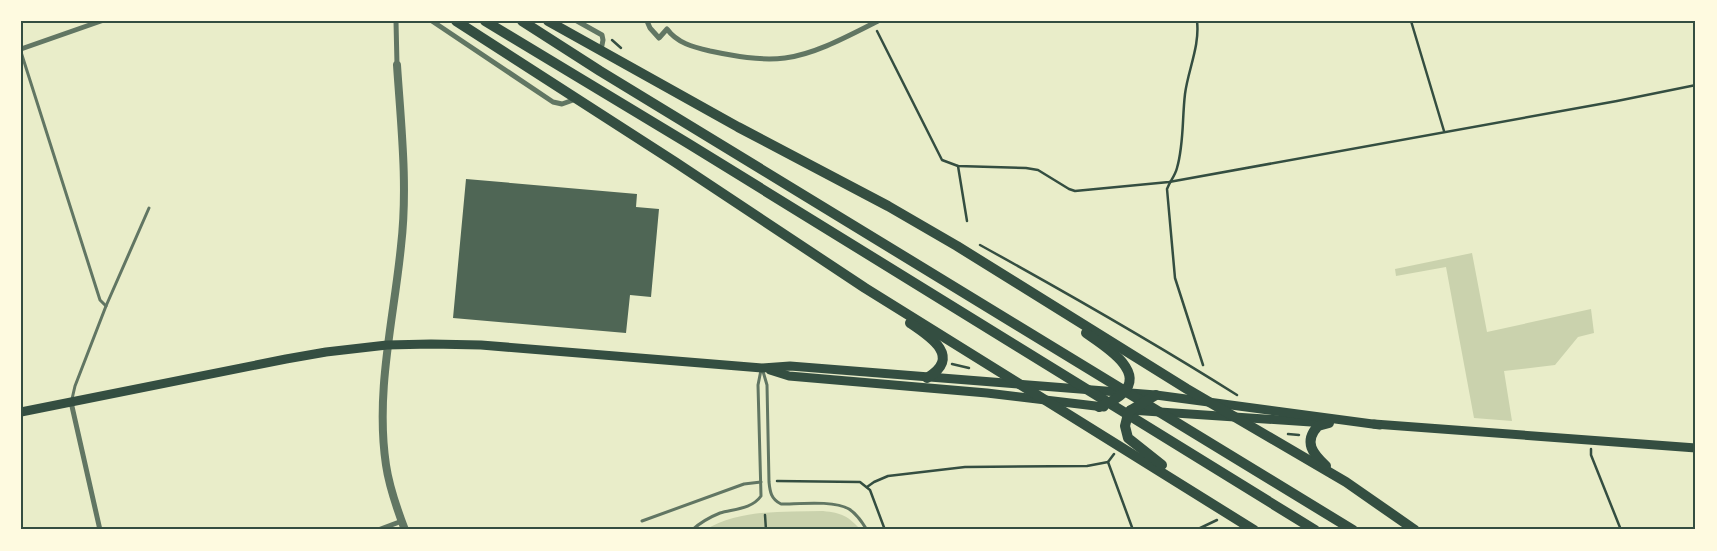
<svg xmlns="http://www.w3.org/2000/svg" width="1717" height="551" viewBox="0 0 1717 551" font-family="'PT Sans Narrow',sans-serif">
<rect width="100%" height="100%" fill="#e9edc9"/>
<g fill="#cad2ad">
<polygon points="1472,253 1487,332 1591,309 1594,333 1578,337 1555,365 1504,371 1512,421 1474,418 1446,267 1396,276 1395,269"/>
<path d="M823 511C842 513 848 516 861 530H705C739 509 784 512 823 511Z"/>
</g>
<polygon fill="#4f6655" points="466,179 637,194 636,207 659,209 651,297 630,295 626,333 453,318"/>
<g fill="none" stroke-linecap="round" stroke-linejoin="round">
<g stroke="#344e41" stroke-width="2.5">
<path d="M1197 21C1200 46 1188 70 1185 94 1182 119 1184 144 1177 168 1175 176 1170 181 1167 189L1175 278 1203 365"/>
<polyline points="1411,21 1444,131"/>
<polyline points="877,31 942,160 958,166 1026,168 1038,170 1069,189 1075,191 1169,182 1617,101 1696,85"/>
<polyline points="612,40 621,48"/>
<polyline points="958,166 967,221"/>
<path d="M980 245C1067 293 1153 342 1237 395"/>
<polyline points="952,364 969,368"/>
<polyline points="1288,434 1299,435"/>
<polyline points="1591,449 1591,455 1621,530"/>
<polyline points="1114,454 1108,462 1133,530"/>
<polyline points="777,481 860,482 870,490 885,530"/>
<polyline points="867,487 874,482 888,476 965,467 1087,466 1108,462"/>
<polyline points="765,515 766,530"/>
<polyline points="1196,530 1217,520"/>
</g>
<g stroke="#617663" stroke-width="3">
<polyline points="21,52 100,300 106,306"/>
<path d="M762 368 767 385 769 482C770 492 771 499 781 504 798 504 834 500 849 509 857 514 862 522 867 530"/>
<polyline points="72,399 75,386 106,306 149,208"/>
<polyline points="642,521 744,484 761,482"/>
<path d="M692 530C701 522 710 517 720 513 734 509 752 509 761 496L758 385 761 370"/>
</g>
<g stroke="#617663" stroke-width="5">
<polyline points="396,21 397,65"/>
<polyline points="432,21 553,102 562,104 576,99"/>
<polyline points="577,21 602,35 603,40 601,50"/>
<path d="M647 21 650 28 659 38 667 29C677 43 693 47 710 51 734 56 760 61 785 58 816 54 850 35 878 21"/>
<polyline points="21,49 101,21"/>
<polyline points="71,402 100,530"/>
<polyline points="378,530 402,521"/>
</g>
<path stroke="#617663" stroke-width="8" d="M397 65C401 125 408 186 401 246 394 318 375 391 386 465 389 486 397 509 405 530"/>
<g stroke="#344e41" stroke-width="9">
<polyline points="770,370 789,376 987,393 1104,407"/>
<polyline points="1130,410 1326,423"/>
<polyline points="21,412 286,359 326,352 387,345 431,344 481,345 762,368 790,366 1156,395 1380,425"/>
<polyline points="1374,424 1696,448"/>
</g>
<g stroke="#344e41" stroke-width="10">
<polyline points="456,21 675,162 865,288 1254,530"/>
<polyline points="485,21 689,144 1315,530"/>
<polyline points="522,21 600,71 1353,530"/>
<polyline points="548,21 738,127 888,206 957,246 1187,389 1346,482 1415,530"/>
<path d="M910 323C931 337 962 357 927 378"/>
<path d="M1086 333C1101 344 1148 371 1122 394 1116 400 1107 403 1099 407"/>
<polyline points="1156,395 1131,410 1128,414 1125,426 1128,438 1162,465"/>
<path d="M1326 466C1313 454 1303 442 1318 426L1329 423"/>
</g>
</g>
<rect width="1717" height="551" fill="none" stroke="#fefae0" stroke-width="45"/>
<rect x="22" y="22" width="1672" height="506" fill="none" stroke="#344e41" stroke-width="2"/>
</svg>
